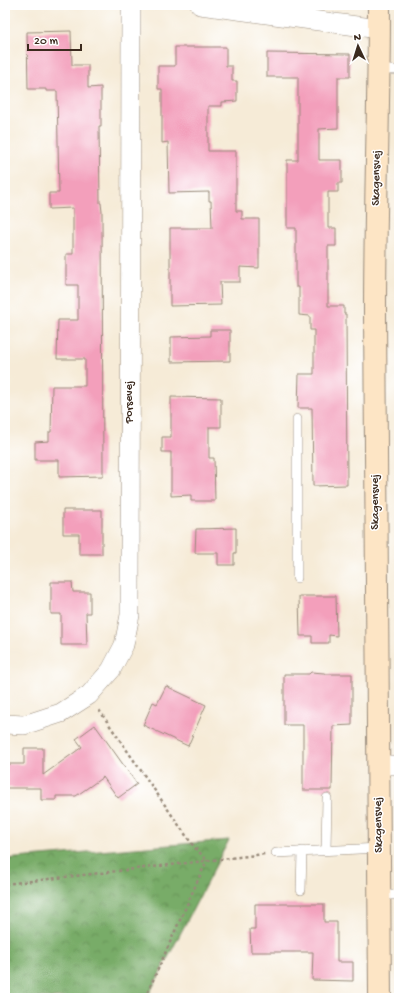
<svg xmlns="http://www.w3.org/2000/svg" width="404" height="1003" viewBox="0 0 404 1003" font-family="'Gochi Hand',sans-serif">
<defs>
<pattern id="forest-crowns" width="20" height="18" patternUnits="userSpaceOnUse"><rect width="20" height="18" fill="#78ac68"/><path d="M2 6a3 3 0 1 1 6 0M12 15a3 3 0 1 1 6 0" fill="none" stroke="#648c55"/></pattern>
</defs>
<rect width="100%" height="100%" fill="#fff"/>
<filter id="ink" filterUnits="userSpaceOnUse"><feTurbulence type="fractalNoise" baseFrequency=".025" numOctaves="2"/><feDisplacementMap in="SourceGraphic" scale="8" xChannelSelector="R" yChannelSelector="G"/><feConvolveMatrix kernelMatrix="1 2 1 2 8 2 1 2 1" color-interpolation-filters="sRGB"/></filter>
<filter id="wash" filterUnits="userSpaceOnUse"><feTurbulence type="fractalNoise" baseFrequency=".012" numOctaves="4" result="noise"/><feDisplacementMap in="SourceGraphic" scale="16" xChannelSelector="R" yChannelSelector="G"/><feGaussianBlur stdDeviation="0.9" result="paint"/><feColorMatrix in="noise" values="0 0 0 0 0 0 0 0 0 0 0 0 0 0 0 0 0 1.4 0 .05"/><feComposite in="paint" operator="in"/></filter>
<g filter="url(#wash)">
<rect width="100%" height="100%" fill="#f6ebd7"/>
<polygon fill="url(#forest-crowns)" stroke="#5a6b43" points="229,840 147,998 5,998 5,859"/>
<g id="blocks">
<g fill="#f39fbb">
<polygon points="71,31 72,65 88,65 88,88 101,87 101,126 99,126 100,203 101,203 102,212 103,476 59,477 59,460 35,460 35,442 49,441 49,432 51,432 52,386 85,386 85,359 57,359 58,320 78,320 78,285 66,285 66,254 73,254 73,208 49,209 49,193 59,193 57,91 46,91 46,89 28,89 27,32"/>
<polygon points="175,47 226,47 226,66 232,66 232,81 237,81 237,101 222,102 222,106 208,106 208,151 236,151 236,211 242,211 242,219 259,219 259,268 240,267 240,282 220,282 221,305 170,306 170,228 212,228 211,201 209,201 209,192 169,193 168,142 162,143 162,89 158,89 158,66 175,66"/>
<polygon points="267,53 350,54 350,77 338,77 338,128 319,129 319,160 342,160 342,183 338,183 338,192 328,192 328,228 336,228 336,246 328,246 328,306 344,306 344,314 346,314 347,485 313,486 312,408 298,408 299,374 314,374 314,330 310,330 310,316 299,315 299,287 296,287 296,228 287,228 287,160 298,160 298,77 267,77"/>
<polygon points="210,330 230,330 230,361 171,362 171,337 210,336"/>
<polygon points="171,397 221,398 221,427 209,427 209,458 214,458 215,501 191,501 191,495 171,496 171,452 162,452 162,437 171,437"/>
<polygon points="63,510 102,510 102,554 79,554 79,534 63,534"/>
<polygon points="236,528 236,553 234,553 234,565 218,565 218,553 195,553 196,529"/>
<polygon points="51,582 72,582 73,592 90,592 90,613 86,613 87,645 61,645 61,614 51,614"/>
<polygon points="299,596 336,596 337,636 329,635 329,643 312,643 312,636 300,636"/>
<polygon points="311,672 324,673 326,674 352,674 352,725 333,726 332,790 303,790 303,725 284,725 284,674 309,674"/>
<polygon points="166,686 206,705 188,746 143,725 153,702 157,704"/>
<polygon points="95,725 137,784 118,798 103,777 76,796 56,796 56,800 41,800 41,788 5,788 5,764 24,764 24,748 43,748 43,775 82,747 76,739"/>
<polygon points="255,904 324,904 324,922 337,922 337,962 353,962 353,981 312,980 313,952 251,952 250,929 255,929"/>
</g>
</g>
</g>
<g filter="url(#ink)">
<use href="#blocks" fill-opacity="0" stroke="#988a7a" stroke-width="1"/>
<g fill="none" stroke-linecap="round" stroke-linejoin="round">
<g stroke="#988a7a" stroke-width="10">
<g id="lane">
<polyline points="379,70 399,70"/>
<polyline points="297,419 297,578"/>
<polyline points="326,850 327,798"/>
<polyline points="276,853 380,848"/>
<polyline points="301,890 302,851"/>
<polyline points="380,895 399,895"/>
</g>
</g>
<g stroke="#988a7a" stroke-width="20">
<g id="street">
<polyline points="200,5 379,29"/>
<polyline points="5,724 24,725 61,713 89,695 111,670 124,645 130,615 131,5"/>
<polyline points="378,765 399,765"/>
</g>
</g>
<g stroke="#988a7a" stroke-width="24">
<path id="secondary" d="M379 5C379 108 375 211 375 314 375 542 380 770 380 998"/>
</g>
<g stroke="#988a7a" stroke-width="2.5" stroke-dasharray="3 3" stroke-linecap="butt">
<polyline points="99,710 194,847 207,860"/>
<polyline points="5,884 265,854"/>
<polyline points="145,998 207,860"/>
</g>
<use href="#lane" stroke="#fff" stroke-width="9"/>
<use href="#street" stroke="#fff" stroke-width="19"/>
<use href="#secondary" stroke="#fde5c5" stroke-width="22"/>
</g>
</g>
<g text-anchor="middle" dominant-baseline="central" stroke-width="3" stroke-linejoin="round" paint-order="stroke">
<g font-size="12" fill="#3b2a1e" stroke="#fff">
<text transform="translate(377 178) rotate(-89)">Skagensvej</text>
<text transform="translate(130 402) rotate(-90)">Porsevej</text>
<text transform="translate(376 502) rotate(-90)">Skagensvej</text>
<text transform="translate(379 825) rotate(-91)">Skagensvej</text>
</g>
</g>
<rect width="404" height="1003" fill="none" stroke="#fff" stroke-width="20"/>
<g transform="translate(358 46) rotate(356)" stroke="#ffffff" stroke-width="3" paint-order="stroke">
<path d="M0-3L7 15L0 10L-7 15Z" fill="#3b2a1e"/>
<text y="-6" font-size="11" font-weight="bold" text-anchor="middle" fill="#3b2a1e">N</text>
</g>
<path d="M28 44v6h53v-6" fill="none" stroke="#3b2a1e" stroke-width="2"/>
<text x="34" y="44" font-size="12" fill="#3b2a1e" stroke="#ffffff" stroke-width="3" paint-order="stroke">20 m</text>
</svg>
